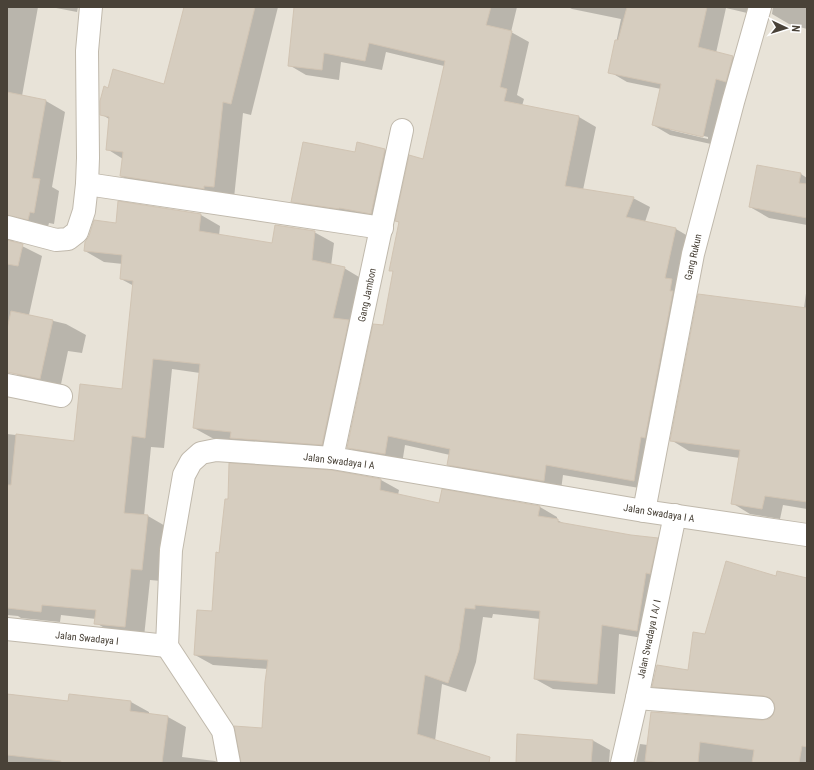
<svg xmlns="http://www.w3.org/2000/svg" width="814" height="770" viewBox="0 0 814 770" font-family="'Roboto Condensed',sans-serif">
<rect width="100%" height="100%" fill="#f5f1ea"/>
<rect fill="#e8e3d8" x="7" y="7" width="800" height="756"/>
<g fill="#0003" fill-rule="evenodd">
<polygon points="7,7 38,7 22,96 46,101 65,112 52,187 59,191 54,224 49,223 47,230 14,236 14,242 42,256 29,315 66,324 86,335 82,353 68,351 60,389 33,383 13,372 7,341"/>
<polygon points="51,7 78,7 77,12"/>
<polygon points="190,7 278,7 251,115 243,113 234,198 142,188 121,176 123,159 107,149 109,119 101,114 165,85"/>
<polygon points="295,7 517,7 511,32 529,42 517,95 524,99 522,106 579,117 596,127 583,190 633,198 650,207 645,222 676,229 693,239 651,490 563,475 561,490 465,474 448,464 450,455 405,445 402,464 365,457 348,447 383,327 394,272 390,270 400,223 396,221 424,160 444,66 386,52 382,70 341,62 339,80 306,75 289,65"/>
<path d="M568 7H770L764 17 726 8 716 53 733 57 750 66 720 146 670 135 653 125 661 89 627 82 610 72 621 19 572 9ZM670 128 708 137V139L670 130Z"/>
<polygon points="773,7 807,7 807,29 789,24 772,14"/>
<polygon points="385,150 404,161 390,224 312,212 293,201"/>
<polygon points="801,174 807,178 807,225 769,218 750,207"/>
<polygon points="201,215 220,226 219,236 273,244 314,232 334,243 331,266 344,268 364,280 341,455 214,439 194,428 200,373 172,369 164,448 151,447 144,516 148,516 167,527 161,581 150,580 144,637 115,634 96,623 96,619 61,615 60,622 21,618 18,616 7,615 7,434 75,442 123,390 134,286 121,279 123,264 104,262 85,251 117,224"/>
<polygon points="807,286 807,509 783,505 780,519 750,514 732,503 740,458 689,451 671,440 804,308"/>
<polygon points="330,471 381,480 399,490 398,495 440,504 540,507 557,517 557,520 567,525 631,536 657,539 675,549 654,640 619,634 615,694 553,689 535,679 540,619 493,614 492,618 483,617 476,662 466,692 442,684 435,741 468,763 242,763 263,729 268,669 213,665 195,655 213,612 220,554"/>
<polygon points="777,577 807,579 807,763 636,763 640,744 648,745 769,720 774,716 776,709 776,705 671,697 653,686 688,672 706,635"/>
<polygon points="7,694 69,702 70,695 131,702 149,712 149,714 168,717 186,727 182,757 215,761 219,763 7,763"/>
<polygon points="592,740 610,750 609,763 517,763"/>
</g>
<g fill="#d6cdbf" stroke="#d1c4b3">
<polygon points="184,7 255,7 231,104 223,102 214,187 204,186 204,189 120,176 123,152 106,150 109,117 100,115 100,101 104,86 108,88 113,69 164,84"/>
<polygon points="294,7 491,7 486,25 512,31 500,87 507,89 504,101 579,116 565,186 634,197 626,217 676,228 665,278 672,279 670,291 673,291 645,438 641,437 634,481 546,465 544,481 447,465 450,449 388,436 385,454 347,448 373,324 383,325 393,271 389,271 399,222 395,221 409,155 423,159 445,61 369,43 365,61 324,53 322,70 288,66"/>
<polygon points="627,7 707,7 698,47 733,56 726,82 716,79 703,137 652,125 661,84 608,73 615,40 618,40"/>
<polygon points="7,92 46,100 32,178 40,179 34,213 30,212 28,220 7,215"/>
<polygon points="303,142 355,152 357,142 385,149 371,214 339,208 339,209 291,202"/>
<polygon points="757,165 801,173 799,183 807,184 807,218 749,207"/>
<polygon points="118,201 201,214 199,231 272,243 275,225 315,231 312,260 345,267 333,318 349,320 322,445 230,438 231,432 193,428 200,364 153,359 145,438 132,436 124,513 148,515 142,570 131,569 125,627 94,624 96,610 42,605 41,612 7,608 7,485 11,485 16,434 74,441 80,384 122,389 133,281 120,279 122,255 84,251 85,242 89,236 94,220 116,223"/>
<polygon points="7,240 23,244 18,266 7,264"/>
<polygon points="698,294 807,308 807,502 765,496 762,509 731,504 740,450 670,441"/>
<polygon points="11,311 53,320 40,379 7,372 7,329"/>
<polygon points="229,463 331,470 381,479 380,490 439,503 442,489 540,506 538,516 558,519 558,522 631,535 658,538 650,574 646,573 637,631 602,625 597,684 534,679 540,611 475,605 475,609 465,608 459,650 448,683 425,675 417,734 490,757 489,763 241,763 234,726 262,728 265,682 268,660 194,655 197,610 212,611 216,552 219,553 225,499 228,499"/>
<polygon points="726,561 776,576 777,571 807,578 807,747 802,746 799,763 752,763 754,750 700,742 698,763 661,763 645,761 651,712 762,720 769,719 773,715 775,709 774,703 770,698 764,696 652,687 657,665 688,670 693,632 705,634"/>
<polygon points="7,694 68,701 69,694 131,701 130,711 168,716 162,763 61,763 61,761 7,755"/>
<polygon points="517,734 593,740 591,763 516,763"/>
</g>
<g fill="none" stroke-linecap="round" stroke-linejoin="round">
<g stroke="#c0b9ac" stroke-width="24">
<g id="street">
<polyline points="87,184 382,228"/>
<polyline points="7,227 56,240 68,239 77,232 84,211 87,184 88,158 87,51 91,7"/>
<polyline points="7,385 61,396"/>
<polyline points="332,458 402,130"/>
<polyline points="644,511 693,254 733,102 760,7"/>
<polyline points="7,629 167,646"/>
<polyline points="637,698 763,708"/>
<polyline points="229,763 223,731 167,646 171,550 184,475 191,462 201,453 216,450 332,458 644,511 807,535"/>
<polyline points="622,763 637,698 675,515"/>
</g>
</g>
<use href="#street" stroke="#fff" stroke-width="22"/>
</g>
<g text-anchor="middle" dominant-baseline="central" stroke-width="3" stroke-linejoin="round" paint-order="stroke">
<g font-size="10" fill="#494238" stroke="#fff">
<text transform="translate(693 257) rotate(-77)">Gang Rukun</text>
<text transform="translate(367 295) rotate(-78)">Gang Jambon</text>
<text transform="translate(339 461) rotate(7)">Jalan Swadaya I A</text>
<text transform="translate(659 513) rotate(9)">Jalan Swadaya I A</text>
<text transform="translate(87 638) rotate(6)">Jalan Swadaya I</text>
<text transform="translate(649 639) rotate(-78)">Jalan Swadaya I A/ I</text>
</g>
</g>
<rect width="814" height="770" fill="none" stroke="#494238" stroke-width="16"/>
<g transform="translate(786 28) rotate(94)" stroke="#ffffff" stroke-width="3" paint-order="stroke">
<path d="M0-3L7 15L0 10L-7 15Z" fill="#494238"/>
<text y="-6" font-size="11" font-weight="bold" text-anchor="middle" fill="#494238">N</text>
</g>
</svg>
